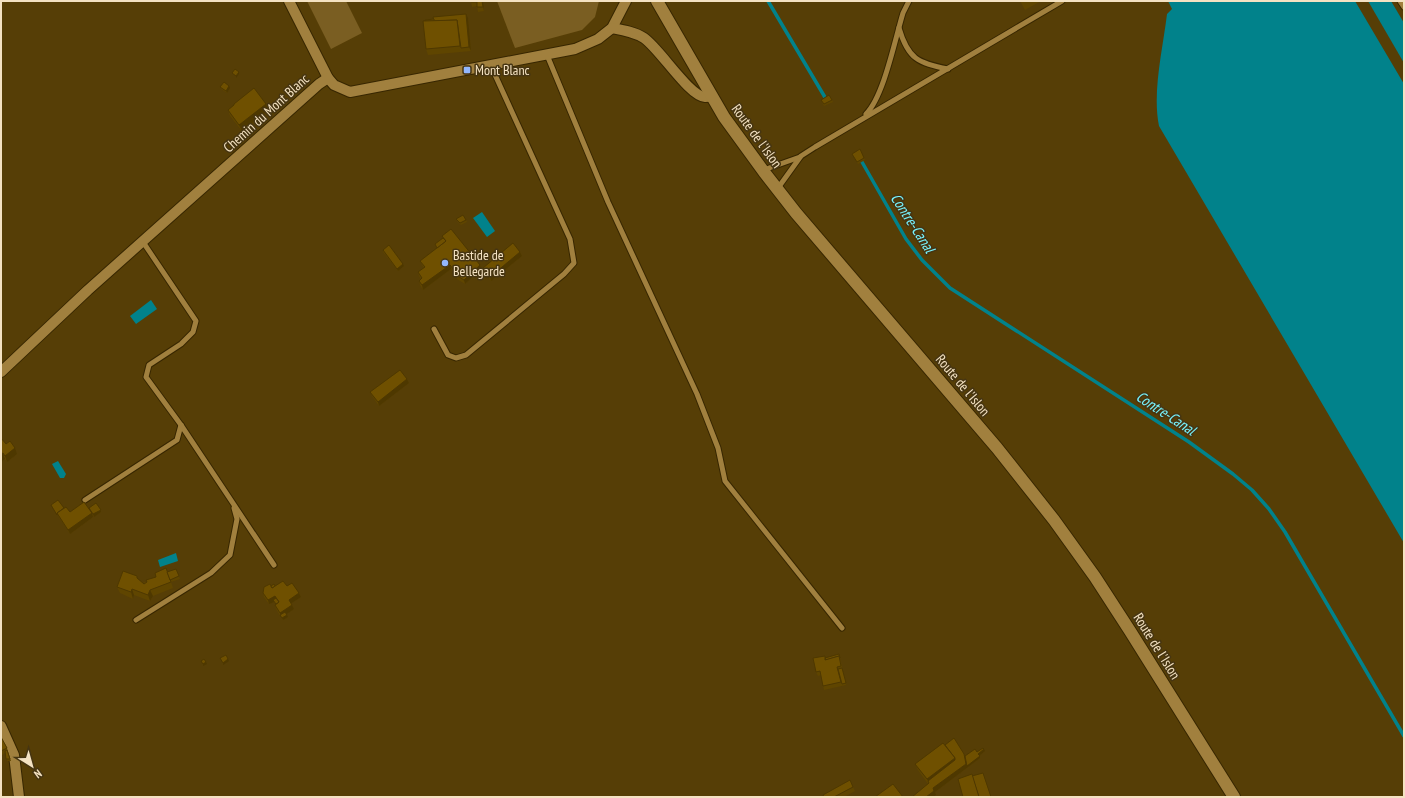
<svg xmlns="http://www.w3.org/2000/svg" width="1405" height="798" viewBox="0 0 1405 798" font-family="'PT Sans Narrow',sans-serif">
<rect width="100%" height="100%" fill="#563e06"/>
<g fill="#7a5e22">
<polygon points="307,1 346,1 362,33 331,49"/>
<polygon points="497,1 599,1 595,17 582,30 515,48"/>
</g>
<g fill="#01828b">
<path d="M1168 1H1355L1404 84V543L1159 126C1152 92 1163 48 1167 14L1172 9Z"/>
<polygon points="1368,1 1391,1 1404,23 1404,63"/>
<polygon points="482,212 495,231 487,237 473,218"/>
<polygon points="151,300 157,309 136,324 130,316"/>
<polygon points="58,461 66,474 64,478 60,478 52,464"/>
<polygon points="176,553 178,561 160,567 158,560"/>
</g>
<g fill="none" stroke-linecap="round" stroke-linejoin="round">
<g stroke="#01828b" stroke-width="3.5">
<polyline points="768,1 826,99"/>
<polyline points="862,162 906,239 922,260 950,288 1189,442 1233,474 1252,490 1269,509 1285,532 1404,736"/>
</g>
<g stroke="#372601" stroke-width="7">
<g id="service">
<polyline points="1400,1 1404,7"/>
<path d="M899 28C908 59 918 63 948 69"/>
<polyline points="547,55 608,202 697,394 718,448 725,481 842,628"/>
<path d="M866 114C884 96 895 39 903 13L909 1"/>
<polyline points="764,172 769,168 800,157"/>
<polyline points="778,188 801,156 815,147 1062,1"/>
<polyline points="143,242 196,321 193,332 181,344 149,365 146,377 181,425 274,565"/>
<polyline points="434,329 448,355 456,358 466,355 564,274 574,263 570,239 491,66"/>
<polyline points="85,500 177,440 181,425"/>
<polyline points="136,620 211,573 230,555 237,519 234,508"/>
</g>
</g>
<g stroke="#372601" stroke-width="12">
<g id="minor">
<polyline points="289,1 328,78 334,85 350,92 575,49 598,39 612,28 626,1"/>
<path d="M612 28C623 30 635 32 644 38 660 49 689 96 705 97 707 97 709 97 711 96"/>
<polyline points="1,372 88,290 319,84 328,78"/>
<polyline points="1,726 14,755 19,797"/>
</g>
</g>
<g stroke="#372601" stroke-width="14">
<polyline id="tertiary" points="657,1 724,117 764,172 796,213 997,448 1054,520 1095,577 1130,631 1234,797"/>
</g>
<use href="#service" stroke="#a1803e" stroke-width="5"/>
<use href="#minor" stroke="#a1803e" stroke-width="10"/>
<use href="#tertiary" stroke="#a1803e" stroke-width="12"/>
</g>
<g fill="#5f4500">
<polygon points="483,1 484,11 478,12 477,6 472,7 471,2"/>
<polygon points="1020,1 1041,1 1025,10"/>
<polygon points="468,18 471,51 428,55 426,49"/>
<polygon points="220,87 230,88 227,93 221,89"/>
<polygon points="821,100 832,100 833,102 824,106"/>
<polygon points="234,104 266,104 268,110 242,131 230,116 228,110 234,105"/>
<polygon points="852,154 864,158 865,160 858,164"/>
<polygon points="456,219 466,220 467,222 461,225 457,221"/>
<polygon points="442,236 480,265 481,269 465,284 457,279 456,275 451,269 423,290 420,285 419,281 421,279 419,276 418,272 424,268 422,265 420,261 437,248 435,244 443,238"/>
<polygon points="383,250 404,266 398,271 383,252"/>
<polygon points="520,252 522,256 491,281 484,272 483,268"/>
<polygon points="407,379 409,383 379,406 372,396 370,392"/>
<polygon points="1,438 6,444 17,454 7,462 5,459 1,462"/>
<polygon points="51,505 64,508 70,512 91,511 101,510 101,512 94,517 92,513 93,517 70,534"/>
<polygon points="176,569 180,579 171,582 173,588 153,596 150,601 134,595 133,599 120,593 117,587 138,579 143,583 167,572"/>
<polygon points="271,586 287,586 299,593 301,597 291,603 294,609 286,614 288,617 283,620 276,609 275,605 276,605 274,602 269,604 264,597 263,593"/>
<polygon points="839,654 846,685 824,690 821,675 818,676 816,672 825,658"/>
<polygon points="1,737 7,748 11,761 7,761 5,753 1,756"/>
<polygon points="945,745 965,756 977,752 985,751 979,756 980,758 935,792 936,795 918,770 915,764"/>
<polygon points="853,787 855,791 844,797 824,797 823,795"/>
</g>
<g fill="#4e3800">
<polygon points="482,1 483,1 484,11 483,7"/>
<polygon points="466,14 468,18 471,51 469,47"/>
<polygon points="239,72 239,74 236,78 236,76"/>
<polygon points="229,86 230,88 227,93 226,91"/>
<polygon points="266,104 268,110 242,131 239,125"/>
<polygon points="520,252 522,256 491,281 490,277"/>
<polygon points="403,264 404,266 398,271 397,269"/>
<polygon points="450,265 451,269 423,290 422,285"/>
<polygon points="480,265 481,269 465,284 464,280"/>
<polygon points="407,379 409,383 379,406 378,402"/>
<polygon points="15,448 17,454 7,462 5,456"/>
<polygon points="3,453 5,459 1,462 1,454"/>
<polygon points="101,510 101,512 94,517 93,514"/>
<polygon points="92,513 93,517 70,534 68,530"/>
<polygon points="132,589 134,595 133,599 131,592"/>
<polygon points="150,590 153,596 150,601 148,595"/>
<polygon points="299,593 301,597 290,604 289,600"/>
<polygon points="275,596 277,600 273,600 274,602 269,604 268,600"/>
<polygon points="292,605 294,609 282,617 280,615 281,617 280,613"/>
<polygon points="287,615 288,617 283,620 282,618"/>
<polygon points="228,659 229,661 223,665 223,663"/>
<polygon points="206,662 207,664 203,666 203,664"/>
<polygon points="984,749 985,751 979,756 978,754"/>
<polygon points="980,756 980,758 935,792 936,795 933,797 926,797 933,788 966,764"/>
<polygon points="955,758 957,764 928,781 927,779"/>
</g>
<g fill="#6f5000" stroke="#4e3800">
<polygon points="471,1 482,1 483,7 477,7 477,2 471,2"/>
<polygon points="466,14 469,47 461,48 457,20 434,21 433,17"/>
<polygon points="434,19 434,21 425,21 425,20"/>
<polygon points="457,20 460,46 426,49 423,21"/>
<polygon points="235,69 239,72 236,76 232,73"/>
<polygon points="224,82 229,86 226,91 220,87"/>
<polygon points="254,88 266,104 239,125 228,110 234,105 234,104"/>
<polygon points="829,95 832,100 824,104 821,100"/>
<polygon points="860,149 864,158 857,162 852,154"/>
<polygon points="463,215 466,220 460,223 456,219"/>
<polygon points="451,229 480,265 464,280 456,275 457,274 450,265 422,285 419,281 422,278 418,272 425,267 420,261 446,241 442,236"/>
<polygon points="443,238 446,241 437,248 435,244"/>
<polygon points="513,243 520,252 490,277 483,268"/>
<polygon points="389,245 403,264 397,269 383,250"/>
<polygon points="400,370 407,379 378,402 370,392"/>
<polygon points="1,438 6,444 10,441 15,448 5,456 3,453 1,454"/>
<polygon points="58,500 64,508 57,513 57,515 51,505"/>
<polygon points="84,502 92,513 68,530 57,513 66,507 70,512"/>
<polygon points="96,503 101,510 93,514 89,508"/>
<polygon points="166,568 171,582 150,590 148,595 132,589 131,592 117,587 123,571 137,576 137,578 144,584 147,582 146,580 156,577 155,573"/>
<polygon points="176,569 179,576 170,580 167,572"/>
<polygon points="283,581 287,586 292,583 299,593 289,600 292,605 280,613 275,605 279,602 275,596 268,600 263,593 264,587 270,584 272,588"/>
<polygon points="274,584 275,586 272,588 271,586"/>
<polygon points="276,598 279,602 276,604 273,600"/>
<polygon points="285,612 287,615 282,618 280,615"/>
<polygon points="839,654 840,658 839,656 826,660 825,658"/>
<polygon points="226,655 228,659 223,663 220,658"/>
<polygon points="825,656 825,660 839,656 841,666 837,667 841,682 823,686 820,671 816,672 813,658"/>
<polygon points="204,659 206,662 203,664 201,661"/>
<polygon points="842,668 846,683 842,684 838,669"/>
<polygon points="1,737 7,748 1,751"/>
<polygon points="954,738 964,754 966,764 933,788 934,791 926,797 912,797 929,783 928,781 955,760 955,758 945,745"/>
<polygon points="943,743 955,758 927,779 915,764"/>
<polygon points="983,748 984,749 978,754 980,756 967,766 965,756 975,749 977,752"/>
<polygon points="7,750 10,759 6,759 5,751"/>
<polygon points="983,773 991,797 979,797 972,776"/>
<polygon points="972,774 979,797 963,797 958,779"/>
<polygon points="850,780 853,787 834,797 824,797 823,795"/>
<polygon points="893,784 903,797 875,797"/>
</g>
<g fill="#93b7fd" stroke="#463512" stroke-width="1.5">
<rect x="463" y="66" width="8" height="8" rx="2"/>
<circle cx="445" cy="263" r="4"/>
</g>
<g text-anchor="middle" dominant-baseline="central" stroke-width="3" stroke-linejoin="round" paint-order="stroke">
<g font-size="14" fill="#f4e2c2" stroke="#463512" text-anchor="start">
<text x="475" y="70">Mont Blanc</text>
<text x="453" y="255">Bastide de<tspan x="453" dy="16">Bellegarde</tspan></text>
</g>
<g font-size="14" fill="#f4e2c2" stroke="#463512">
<text transform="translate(266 113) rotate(-42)">Chemin du Mont Blanc</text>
<text transform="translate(757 136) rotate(54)">Route de l'Islon</text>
<text transform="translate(963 385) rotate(50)">Route de l'Islon</text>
<text transform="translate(1157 646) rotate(58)">Route de l'Islon</text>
</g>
<g font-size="15" font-style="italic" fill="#77f4fe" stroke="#463512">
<text transform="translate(913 223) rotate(57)">Contre-Canal</text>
<text transform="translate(1166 413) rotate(33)">Contre-Canal</text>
</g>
</g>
<rect width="1405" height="798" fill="none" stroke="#f4e2c2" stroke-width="4"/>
<g transform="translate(32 766) rotate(143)" stroke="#463512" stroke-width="3" paint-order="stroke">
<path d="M0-3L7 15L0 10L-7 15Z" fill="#f4e2c2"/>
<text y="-6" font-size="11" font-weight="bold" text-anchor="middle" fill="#f4e2c2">N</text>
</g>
</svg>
